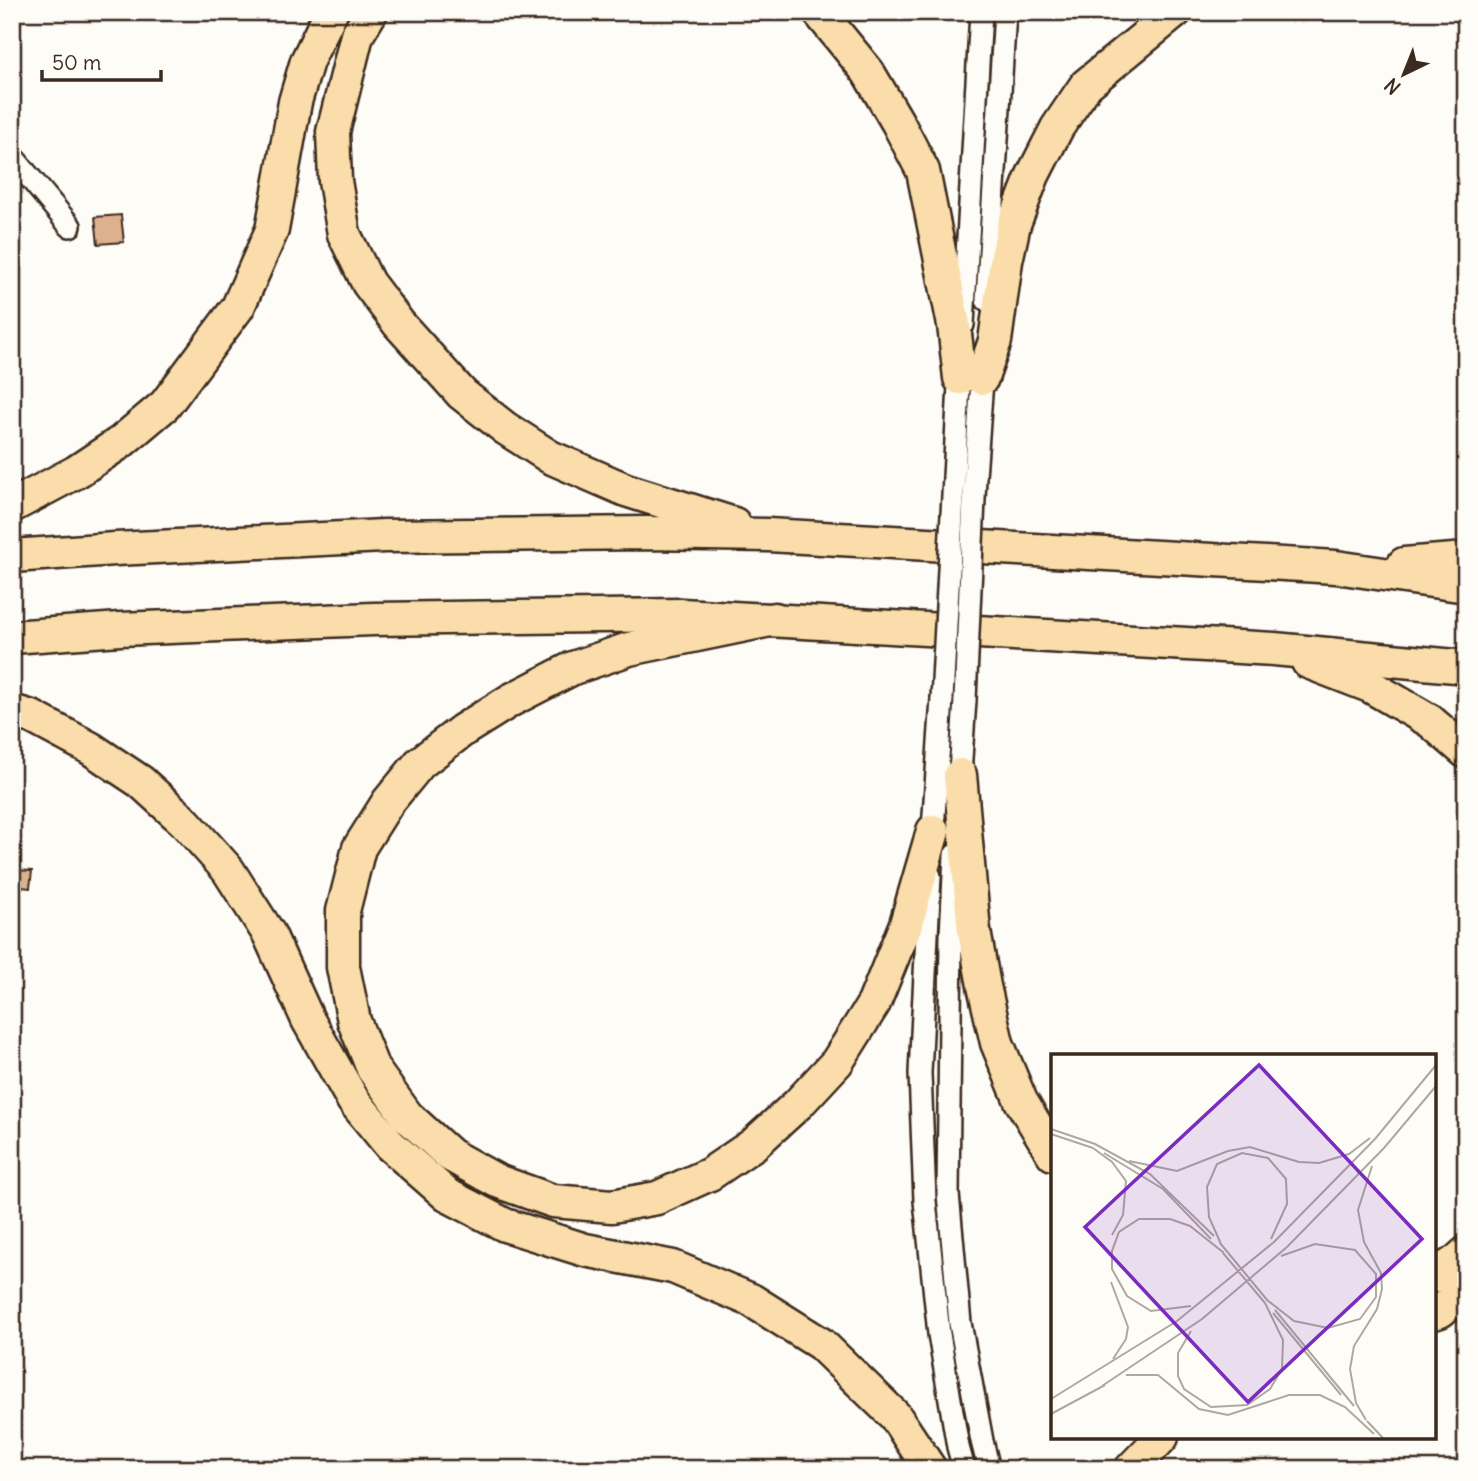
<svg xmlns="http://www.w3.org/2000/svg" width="1478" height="1481" viewBox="0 0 1478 1481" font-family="Delius,sans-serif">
<rect width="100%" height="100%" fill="#fdfcf7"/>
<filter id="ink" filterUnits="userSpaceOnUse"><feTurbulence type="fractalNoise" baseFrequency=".0143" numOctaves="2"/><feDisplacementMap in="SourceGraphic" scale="14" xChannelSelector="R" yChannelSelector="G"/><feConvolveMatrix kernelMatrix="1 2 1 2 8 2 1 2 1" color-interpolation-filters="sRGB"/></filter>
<g filter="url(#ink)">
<g fill="#ddb08e" stroke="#3b2a1e" stroke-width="2">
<polygon points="121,215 124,242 98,244 95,217"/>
<polygon points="12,870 32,871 30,888 12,886"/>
</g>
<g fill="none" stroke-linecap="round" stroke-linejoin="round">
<g stroke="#3b2a1e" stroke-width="26">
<g id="minor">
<polyline points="12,156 70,226"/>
<polyline points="987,300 1005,12"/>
<polyline points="963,325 981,12"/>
<polyline points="954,477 960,367"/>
<polyline points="975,477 983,367"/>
<polyline points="959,788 965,700"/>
<polyline points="932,844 942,699"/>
<polyline points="955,855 951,935 948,1194 960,1323 982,1441 989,1469"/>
<polyline points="930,876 920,1073 925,1201 939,1334 958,1447 964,1469"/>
</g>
</g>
<g stroke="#3b2a1e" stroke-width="37">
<g id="highway">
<polyline points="371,12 357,35 333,132 335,181 344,234 368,283 399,324 462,394 505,428 550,457 626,490 734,524"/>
<polyline points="819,12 868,72 898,123 923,171 954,325 960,378"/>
<polyline points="982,378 995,341 1006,261 1014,224 1033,175 1057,128 1086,85 1175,12"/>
<polyline points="12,506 76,472 121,442 165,405 238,307 272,230 295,102 307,61 331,12"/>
<polyline points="12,556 115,549 384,536 646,533 768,535 1336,567 1466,586"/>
<polyline points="1404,564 1466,559"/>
<polyline points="775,619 629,649 573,668 511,700 463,730 420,763 388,802 359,848 343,911 343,967 354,1021 373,1069 407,1116 450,1155 497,1181 553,1201 612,1206 657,1198 710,1174 754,1144 798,1104 837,1062 874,1003 906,924 933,831"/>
<polyline points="12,637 120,629 373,619 682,615 1274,649 1466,667"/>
<polyline points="1308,662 1370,686 1430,721 1466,752"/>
<polyline points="12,711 32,717 90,748 141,782 185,822 228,870 269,934 308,1020 353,1100 390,1145 447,1195 505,1225 585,1250 673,1267 751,1300 821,1344 895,1416 930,1469"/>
<polyline points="960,775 974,931 984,986 997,1043 1021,1101 1053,1154"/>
<polyline points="1434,1276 1457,1261 1466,1253"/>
<polyline points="1434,1313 1440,1311 1466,1290"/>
<polyline points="1131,1469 1162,1437"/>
</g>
</g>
<use href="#minor" stroke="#fdfcf7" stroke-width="21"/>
<use href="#highway" stroke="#faddab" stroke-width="32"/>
<g stroke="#3b2a1e" stroke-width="26" stroke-linecap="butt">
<g id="minor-bridge">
<polyline points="942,699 954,477"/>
<polyline points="965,700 975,477"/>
</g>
</g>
<use href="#minor-bridge" stroke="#fdfcf7" stroke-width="21"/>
</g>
</g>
<g transform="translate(1051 1054)">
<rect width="385" height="385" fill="#fdfcf7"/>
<path fill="none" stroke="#afa8a0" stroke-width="2" d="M0 75 44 90 99 120 163 182M0 80 42 94M42 94 61 108 75 127 72 161 61 181M53 99 112 135 160 185M78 107 126 117 177 97 199 93 248 108 268 109 298 100 319 84M169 189 217 247M170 190 158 163 156 133 166 110 191 99 217 104 235 125 236 150 220 185M172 199 214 249M60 228 77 273 75 285 62 305M216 246 243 267 277 274 309 265 325 243V220L304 196 264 190 230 202M140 252 100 257 76 242 61 215V197L68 178 88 165H119L139 172 173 199M224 256 303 352M222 259 290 341M140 277 127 299V322L133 335 160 353 196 351 219 335 231 315 232 286 214 249M75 321H107L148 355 177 361 238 341H269L294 353 323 380M51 332 151 265 236 193 333 94 385 32M0 345 126 267 223 188 324 85 385 11M0 360 54 331M315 366 305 349 299 315 303 292 326 255 331 235 330 219 313 188 307 156 321 112M316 367 332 384"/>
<path fill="#7b2cbf" fill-opacity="0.15" stroke="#7b2cbf" stroke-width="3.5" d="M208 11 371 185 197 348 34 173Z"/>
<rect width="385" height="385" fill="none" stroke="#3b2a1e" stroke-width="3.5"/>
</g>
<rect width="1478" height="1481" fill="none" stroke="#fdfcf7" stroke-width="42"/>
<rect x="21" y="21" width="1436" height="1439" fill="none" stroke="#3b2a1e" stroke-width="2.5" filter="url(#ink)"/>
<g transform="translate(1404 74) rotate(223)" stroke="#fdfcf7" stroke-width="5" paint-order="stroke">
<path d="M0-5L12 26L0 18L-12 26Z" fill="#3b2a1e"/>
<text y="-10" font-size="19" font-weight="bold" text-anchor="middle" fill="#3b2a1e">N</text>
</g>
<path d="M42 70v10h119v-10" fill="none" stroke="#3b2a1e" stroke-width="3.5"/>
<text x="52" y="70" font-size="21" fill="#3b2a1e" stroke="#fdfcf7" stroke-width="5" paint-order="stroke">50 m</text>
</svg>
